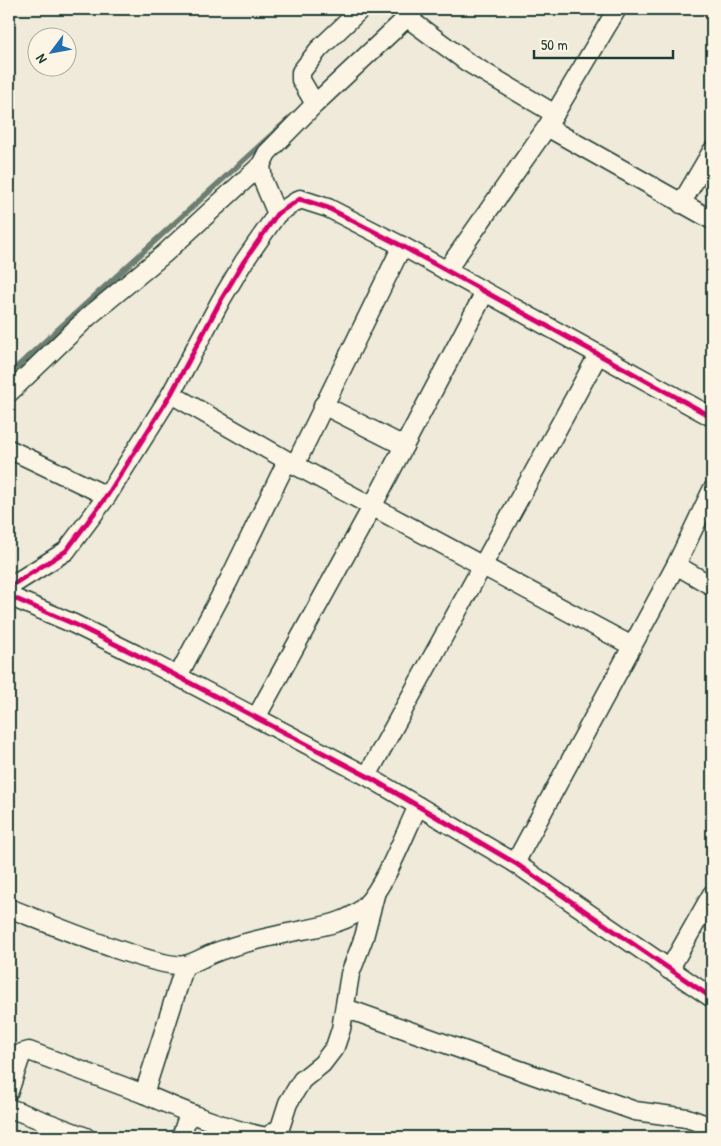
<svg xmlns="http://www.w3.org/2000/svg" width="721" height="1146" viewBox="0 0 721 1146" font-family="'Patrick Hand',sans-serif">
<rect width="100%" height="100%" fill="#efeada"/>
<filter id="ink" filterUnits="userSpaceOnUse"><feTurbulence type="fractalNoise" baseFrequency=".02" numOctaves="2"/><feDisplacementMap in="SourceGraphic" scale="10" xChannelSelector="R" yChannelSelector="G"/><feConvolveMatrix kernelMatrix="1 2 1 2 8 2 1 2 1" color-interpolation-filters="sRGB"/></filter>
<g filter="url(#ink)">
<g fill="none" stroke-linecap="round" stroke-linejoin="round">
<polyline stroke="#6c7d71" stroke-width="5.5" points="9,374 290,118"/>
<g stroke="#1f3d34" stroke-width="21">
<g id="minor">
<polyline points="406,17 467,62 555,114"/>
<polyline points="315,104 301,80 301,72 319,49 361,9"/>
<polyline points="547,127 712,220"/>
<polyline points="681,204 712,151"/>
<polyline points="277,214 263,181 261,165 267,153 315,104 416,9"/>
<polyline points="446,271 547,127 617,9"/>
<polyline points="9,393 88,317 164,254 261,165"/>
<polyline points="171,394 295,465 632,646"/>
<polyline points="323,405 404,446"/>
<polyline points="9,449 107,496"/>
<polyline points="295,465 402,246"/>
<polyline points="676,565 712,586"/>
<polyline points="9,587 66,551 107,496 171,394 221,300 243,263 277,214 300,199 328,208 402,246 712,417"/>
<polyline points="9,596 74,624 135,654 367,776 515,863 712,998"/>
<polyline points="178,676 229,580 287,461"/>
<polyline points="257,716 372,507 485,292"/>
<polyline points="367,776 598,355"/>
<polyline points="515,863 676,565 712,490"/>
<path d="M9 908C40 920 158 970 185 965 195 963 205 956 214 953 236 944 260 939 283 934 308 928 346 926 365 906 386 884 404 835 418 806"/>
<path d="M185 965 144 1094C184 1111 225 1129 267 1137L280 1128 288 1103 302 1080 322 1064 335 1047 341 1029 350 974 364 937 375 895"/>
<polyline points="669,970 712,894"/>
<polyline points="345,1008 635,1111 687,1118 712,1127"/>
<polyline points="9,1091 22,1053 29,1051 144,1094"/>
<polyline points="9,1108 86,1137"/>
<polyline points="181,1137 189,1113"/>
</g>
</g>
<use href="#minor" stroke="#fcf5e5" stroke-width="18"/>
<g stroke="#fcf5e5" stroke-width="8">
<g id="cycleway">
<polyline points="9,587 66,551 107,496 171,394 221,300 243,263 277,214 300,199 328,208 402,246 712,417"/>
<polyline points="9,596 74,624 135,654 367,776 515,863 712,998"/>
</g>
</g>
<use href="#cycleway" stroke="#d6006c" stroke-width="5"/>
</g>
</g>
<rect width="721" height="1146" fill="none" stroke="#fcf5e5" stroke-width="30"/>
<rect x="15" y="15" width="691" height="1116" fill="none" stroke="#1f3d34" stroke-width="2" filter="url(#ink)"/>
<g transform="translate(52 52) rotate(238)"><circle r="24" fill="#fcf5e5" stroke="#a4ab9e"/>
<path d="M0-4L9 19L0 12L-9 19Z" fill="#1f6fb2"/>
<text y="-8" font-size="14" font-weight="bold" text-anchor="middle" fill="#1f3d34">N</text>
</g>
<path d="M534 50v8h139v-8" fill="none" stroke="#1f3d34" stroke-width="2.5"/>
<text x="541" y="50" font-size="15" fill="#1f3d34" stroke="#fcf5e5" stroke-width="4" paint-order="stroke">50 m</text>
</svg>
